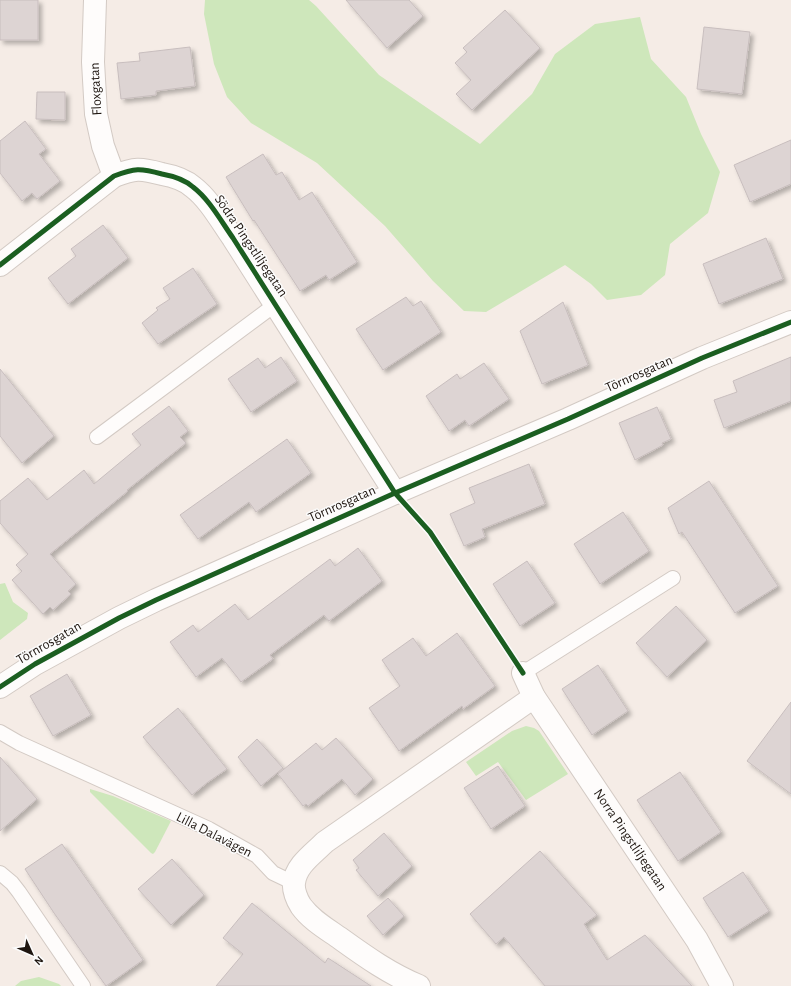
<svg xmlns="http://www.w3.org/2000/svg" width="791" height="986" viewBox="0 0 791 986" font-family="'Alegreya Sans',sans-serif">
<defs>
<filter id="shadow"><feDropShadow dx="3.5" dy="3.5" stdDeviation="2" flood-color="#0004"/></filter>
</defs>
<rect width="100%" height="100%" fill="#f5ece6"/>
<g fill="#cee7bb">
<polygon points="205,0 309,0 316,6 379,75 480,144 532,94 555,54 595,24 640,17 651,59 686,97 701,134 720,172 708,213 670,244 665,275 641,295 607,300 591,284 565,265 486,312 464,311 433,281 385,226 317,163 251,123 227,97 214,64 204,14"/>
<polygon points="5,583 13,602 28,613 27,619 0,640 0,584"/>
<polygon points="526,726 534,728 539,731 568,774 526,800 498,762 476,776 466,762 512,731"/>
<polygon points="90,789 113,796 171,821 155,852 153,854 151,853 90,792"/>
<polygon points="39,977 59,984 61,986 15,986 21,981"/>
</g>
<g fill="#ddd4d3" stroke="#c8bebe" filter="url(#shadow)">
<rect x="0" y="0" width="38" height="40"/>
<polygon points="346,0 409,0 423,16 387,48"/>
<polygon points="505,10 540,48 472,110 456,94 471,80 455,63 467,52 463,48"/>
<polygon points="704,27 750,32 742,94 697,89"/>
<polygon points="190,47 195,86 156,91 156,95 121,99 117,63 140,61 139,53"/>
<polygon points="37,92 65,92 65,120 36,119"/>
<polygon points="25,121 46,149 39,154 60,181 37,199 32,193 22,201 0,173 0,141"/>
<polygon points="791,140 791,184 750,202 734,165"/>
<polygon points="263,154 276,175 282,172 299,200 312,192 357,262 329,280 326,275 300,291 254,220 253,221 226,177"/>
<polygon points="103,225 128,258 68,304 48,278 76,256 71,249"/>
<polygon points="766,238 783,279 719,304 703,264"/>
<polygon points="193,268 217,304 158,344 142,323 158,310 156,308 170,299 163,288"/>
<polygon points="406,297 413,306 421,301 441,332 383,370 356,329"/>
<polygon points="563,302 588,365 542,384 520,331"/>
<polygon points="281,357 297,381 251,412 228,379 258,358 265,368"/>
<polygon points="791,357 791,401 724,428 714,400 737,392 733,381"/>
<polygon points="484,363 509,399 469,426 465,420 449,431 426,396 457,374 460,379"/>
<polygon points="0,369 54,436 22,463 0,436"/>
<polygon points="169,406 188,431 180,437 186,443 127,490 128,491 50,554 76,584 68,591 71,594 53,610 50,607 43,614 12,580 22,571 16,565 28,554 0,523 0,501 28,478 47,500 84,470 94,484 141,445 132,434"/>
<polygon points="657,407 671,439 662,443 663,445 635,460 619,423"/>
<polygon points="287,439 311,473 256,512 249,502 198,539 180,515"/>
<polygon points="529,464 545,504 482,529 485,537 464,546 450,514 475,503 469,488"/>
<polygon points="709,481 778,586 735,613 682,532 679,534 668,508"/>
<polygon points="623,512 649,551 600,584 574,544"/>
<polygon points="358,548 382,581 329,621 324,615 270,655 273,659 241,682 222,658 196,677 170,642 193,625 198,632 235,604 248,620 330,559 335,566"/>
<polygon points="527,561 555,603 520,626 493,584"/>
<polygon points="676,606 707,640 667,677 636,643"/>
<polygon points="457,633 495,686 463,709 462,706 399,751 369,708 400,686 382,660 413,638 426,656"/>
<polygon points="598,665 628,711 592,735 562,689"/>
<polygon points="67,674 91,715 53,736 30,696"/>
<polygon points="791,702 791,794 747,761"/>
<polygon points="178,708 227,769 208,782 192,795 143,737"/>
<polygon points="336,738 373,779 355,795 342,779 308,806 306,804 303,806 278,774 316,743 322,750"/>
<polygon points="257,739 283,768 261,786 238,757"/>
<polygon points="0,757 37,799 0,831"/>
<polygon points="498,766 525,806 491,829 464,788"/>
<polygon points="680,772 721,832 678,861 637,800"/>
<polygon points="384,833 412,866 378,896 356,870 359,868 353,860"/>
<polygon points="62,844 143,960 106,986 54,913 25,869"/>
<polygon points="540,851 597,915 584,924 607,960 645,935 692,986 545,986 504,937 496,944 470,914"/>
<polygon points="172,859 204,895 171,925 138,889"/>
<polygon points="743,872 769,911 728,937 703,898"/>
<polygon points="388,898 404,916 383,935 367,916"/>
<polygon points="252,903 325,963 328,958 371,986 216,986 243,954 223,938"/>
</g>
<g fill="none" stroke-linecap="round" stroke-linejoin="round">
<g stroke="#d3cac4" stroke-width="16">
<g id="lane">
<polyline points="97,437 276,304"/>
<polyline points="523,673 673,578"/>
<polyline points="0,732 19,743 209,829 257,856 273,873 294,883"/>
<polyline points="0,873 12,883 19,892 83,986"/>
</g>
</g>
<g stroke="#d3cac4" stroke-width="24">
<g id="street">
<polyline points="95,0 93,62 96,114 103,146 114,176"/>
<path d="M0 265 114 176C135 168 140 168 162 174 173 176 184 179 193 187 209 199 221 221 233 238L395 493"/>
<polyline points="523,673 534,697 697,940 722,986"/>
<polyline points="0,687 35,664 119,618 156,600 395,493 568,419 702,358 791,322"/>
<path d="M419 986C390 974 366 957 341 939 327 929 311 920 301 906 297 900 293 890 294 883 296 865 313 854 325 842L534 697"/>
</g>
</g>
<use href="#lane" stroke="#fefcfb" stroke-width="14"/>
<use href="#street" stroke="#fefcfb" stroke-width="22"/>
<g stroke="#fcfcfc" stroke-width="8">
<g id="cycleway">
<path d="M0 265 114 176C135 168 140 168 162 174 173 176 184 179 193 187 209 199 221 221 233 238L395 493 430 532 523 673"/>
<polyline points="0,687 35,664 119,618 156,600 395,493 568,419 702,358 791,322"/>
</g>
</g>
<use href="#cycleway" stroke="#1b5e20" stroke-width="5"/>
</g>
<g text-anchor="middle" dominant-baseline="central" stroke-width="3" stroke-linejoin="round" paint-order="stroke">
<g font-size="14" fill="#1f1610" stroke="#fcfcfc">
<text transform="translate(96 89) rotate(-93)">Floxgatan</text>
<text transform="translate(251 246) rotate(56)">Södra Pingstliljegatan</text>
<text transform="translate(639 374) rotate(-24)">Törnrosgatan</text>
<text transform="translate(342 504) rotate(-24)">Törnrosgatan</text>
<text transform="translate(49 643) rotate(-30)">Törnrosgatan</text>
<text transform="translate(214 835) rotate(27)">Lilla Dalavägen</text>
<text transform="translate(630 840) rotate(56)">Norra Pingstliljegatan</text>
</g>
</g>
<g transform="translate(32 954) rotate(135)" stroke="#fcfcfc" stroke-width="3" paint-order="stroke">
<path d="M0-3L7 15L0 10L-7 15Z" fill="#1f1610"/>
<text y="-6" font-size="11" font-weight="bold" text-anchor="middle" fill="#1f1610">N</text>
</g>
</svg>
